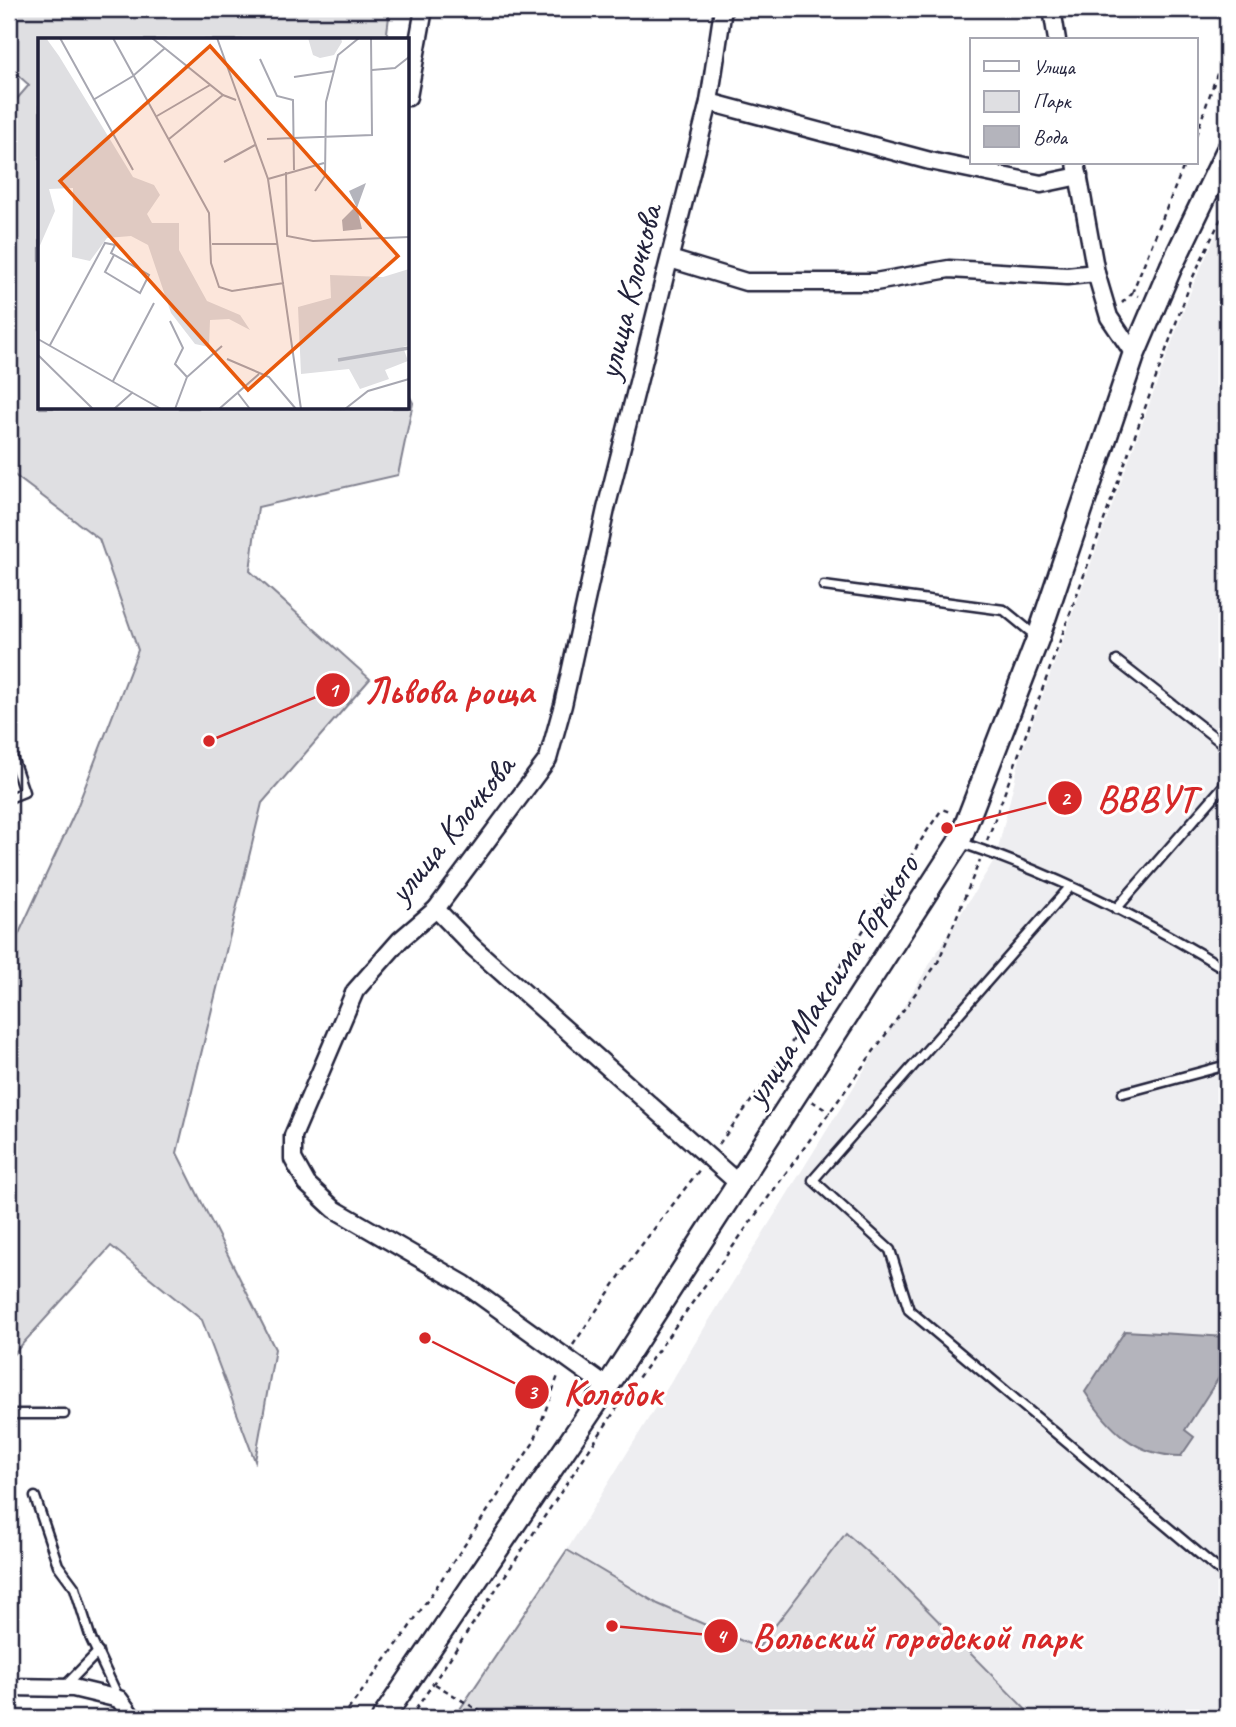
<svg xmlns="http://www.w3.org/2000/svg" width="1236" height="1727" viewBox="0 0 1236 1727" font-family="Caveat,sans-serif">
<rect width="100%" height="100%" fill="#fff"/>
<filter id="ink" filterUnits="userSpaceOnUse"><feTurbulence type="fractalNoise" baseFrequency=".0143" numOctaves="2"/><feDisplacementMap in="SourceGraphic" scale="14" xChannelSelector="R" yChannelSelector="G"/><feConvolveMatrix kernelMatrix="1 2 1 2 8 2 1 2 1" color-interpolation-filters="sRGB"/></filter>
<g filter="url(#ink)">
<polygon fill="#eeeef1" points="1227,211 1227,1718 1034,1718 896,1578 846,1533 758,1648 658,1604 567,1550 996,857 1021,754 1193,285"/>
<g fill="#dfdfe2" stroke="#80808e" stroke-width="2">
<polygon points="9,9 390,9 386,40 40,40 40,408 408,408 408,393 413,403 398,475 258,507 250,571 370,679 262,803 177,1153 275,1349 255,1461 202,1320 111,1246 9,1359 9,955 76,810 138,650 99,539 9,471 9,108 29,85 9,67"/>
<polygon points="846,1533 896,1578 1034,1718 454,1718 567,1550 658,1604 758,1648"/>
</g>
<path fill="#b4b4bc" stroke="#7a7a88" stroke-width="2" d="M1125 1331 1227 1337V1365L1185 1430 1194 1437 1181 1456C1135 1456 1109 1429 1085 1392Z"/>
<g fill="none" stroke-linecap="round" stroke-linejoin="round">
<g stroke="#22223b" stroke-width="13">
<g id="service">
<polyline points="824,586 1004,610 1037,637"/>
<polyline points="1117,661 1227,747"/>
<polyline points="9,748 24,792 9,798"/>
<path d="M962 843C1054 874 1144 919 1227 970"/>
<polyline points="1070,887 813,1180 890,1250 909,1310 1227,1577"/>
<polyline points="1116,909 1227,782"/>
<polyline points="1123,1093 1227,1065"/>
<polyline points="9,1414 64,1414"/>
<polyline points="35,1497 58,1565 75,1588 91,1639 119,1699"/>
<polyline points="64,1687 98,1652"/>
</g>
</g>
<g stroke="#22223b" stroke-width="21">
<g id="minor">
<polyline points="1052,9 1057,40"/>
<polyline points="408,97 424,9"/>
<polyline points="709,102 930,161 1041,184 1079,176"/>
<polyline points="1076,163 1096,273 1109,317 1134,354"/>
<polyline points="670,259 746,282 875,282 949,269 1067,276 1096,273"/>
<polyline points="436,909 473,947 739,1184"/>
<polyline points="607,1387 464,1284 334,1209 307,1184 293,1159 293,1136 355,991 400,940 436,909 548,759 563,705 606,509 709,102 723,9"/>
<polyline points="9,1687 73,1688 119,1699 133,1718"/>
</g>
</g>
<g stroke="#22223b" stroke-width="26">
<polyline id="secondary" points="383,1718 607,1387 959,842 1038,638 1134,354 1171,267 1227,151"/>
</g>
<g stroke="#22223b" stroke-width="2.5" stroke-dasharray="5 5" stroke-linecap="butt">
<polyline points="1196,135 1227,45"/>
<polyline points="1132,293 1185,163"/>
<polyline points="1122,303 1132,293 1138,296"/>
<polyline points="987,841 1192,279 1227,206"/>
<polyline points="784,1081 772,1073 927,831 942,809 950,812"/>
<polyline points="812,1101 830,1113"/>
<polyline points="719,1144 772,1073"/>
<polyline points="573,1345 634,1255 700,1169"/>
<polyline points="435,1684 491,1718"/>
<polyline points="342,1718 404,1635 534,1442 559,1373"/>
<polyline points="410,1718 623,1399 938,962 980,860"/>
</g>
<use href="#service" stroke="#fff" stroke-width="8"/>
<use href="#minor" stroke="#fff" stroke-width="16"/>
<use href="#secondary" stroke="#fff" stroke-width="21"/>
</g>
</g>
<g text-anchor="middle" dominant-baseline="central" stroke-width="6" stroke-linejoin="round" paint-order="stroke">
<g font-size="35" fill="#22223b" stroke="#fff">
<text transform="translate(629 292) rotate(-76)">улица Клочкова</text>
<text transform="translate(451 829) rotate(-51)">улица Клочкова</text>
<text transform="translate(831 980) rotate(-57)">улица Максима Горького</text>
</g>
</g>
<g transform="translate(38 38)">
<rect width="371" height="371" fill="#fff"/>
<path d="M0 0H8L21 18 95 139 116 147 122 157 109 176 114 185H141V212L169 263 202 277 212 292 191 281 172 282 171 309 157 306 133 275 110 207 93 198 69 200 52 223 34 219 35 150 11 151 17 173 0 212ZM270 0H303L304 4 296 17 282 20 275 17ZM371 231V307L365 309 370 323 347 332 351 341 322 351 311 331 263 336 260 269 293 260 292 237 345 239Z" fill="#dfdfe2"/>
<path d="M328 145 319 170 324 191 305 193 304 182 318 168 311 153Z" fill="#b4b4bc"/>
<path fill="none" stroke="#b4b4bc" stroke-width="3.5" d="M300 322 371 310"/>
<path fill="none" stroke="#a7a7b1" stroke-width="2" d="M22 0 95 132M75 0 171 175 173 225 181 249 194 253 246 245M114 0 185 57 198 62M179 0 230 141 263 371M222 21 239 58 255 62 256 132M334 32 357 30 371 19M256 39 296 33M55 62 95 38 127 10M119 78 172 47M131 101 185 57M229 101 334 97 333 0M186 124 217 107M248 134 249 198 275 203 371 199M230 141 286 125M277 153 287 138 288 64 300 17 321 0M174 206H240M132 283 145 310 137 326 149 339M0 301 123 371M12 307 67 205 77 207 73 215 111 237 102 255 67 234 76 217M0 317 55 371M189 321 231 339 258 371M75 343 116 265M199 354 212 371M76 371 95 354M137 371 149 339 184 308M181 371 221 336M307 371 330 353 371 341"/>
<path fill="#e8590c" fill-opacity="0.15" stroke="#e8590c" stroke-width="3.5" d="M172 8 360 218 210 352 22 143Z"/>
<rect width="371" height="371" fill="none" stroke="#22223b" stroke-width="3.5"/>
</g>
<path fill="none" stroke="#d62828" stroke-width="2.5" d="M209 741L333 690M947 828L1065 798M425 1338L532 1392M612 1626L721 1636"/>
<g fill="#d62828" stroke="#fff" stroke-width="2.5">
<circle cx="209" cy="741" r="7"/>
<circle cx="947" cy="828" r="7"/>
<circle cx="425" cy="1338" r="7"/>
<circle cx="612" cy="1626" r="7"/>
<circle cx="333" cy="690" r="18"/>
<circle cx="1065" cy="798" r="18"/>
<circle cx="532" cy="1392" r="18"/>
<circle cx="721" cy="1636" r="18"/>
</g>
<g font-size="21" text-anchor="middle" font-weight="bold" fill="#fff">
<text x="333" y="697">1</text>
<text x="1065" y="805">2</text>
<text x="532" y="1399">3</text>
<text x="721" y="1643">4</text>
</g>
<g font-size="37" text-anchor="middle" font-weight="bold" fill="#d62828" stroke="#fff" stroke-width="6" stroke-linejoin="round" paint-order="stroke">
<text x="449" y="703">Львова роща</text>
<text x="1146" y="811">ВВВУТ</text>
<text x="613" y="1405">Колобок</text>
<text x="917" y="1649">Вольский городской парк</text>
</g>
<rect width="1236" height="1727" fill="none" stroke="#fff" stroke-width="35"/>
<rect x="18" y="18" width="1201" height="1692" fill="none" stroke="#22223b" stroke-width="2.5" filter="url(#ink)"/>
<rect x="970" y="38" width="228" height="126" fill="#ffffff" stroke="#a7a7b1" stroke-width="2"/>
<rect x="984" y="61" width="35" height="10" fill="#ffffff" stroke="#a7a7b1" stroke-width="2"/>
<text x="1033" y="74" font-size="21" fill="#22223b">Улица</text>
<rect x="984" y="91" width="35" height="21" fill="#dfdfe2" stroke="#a7a7b1" stroke-width="2"/>
<text x="1033" y="108" font-size="21" fill="#22223b">Парк</text>
<rect x="984" y="126" width="35" height="21" fill="#b4b4bc" stroke="#a7a7b1" stroke-width="2"/>
<text x="1033" y="144" font-size="21" fill="#22223b">Вода</text>
</svg>
